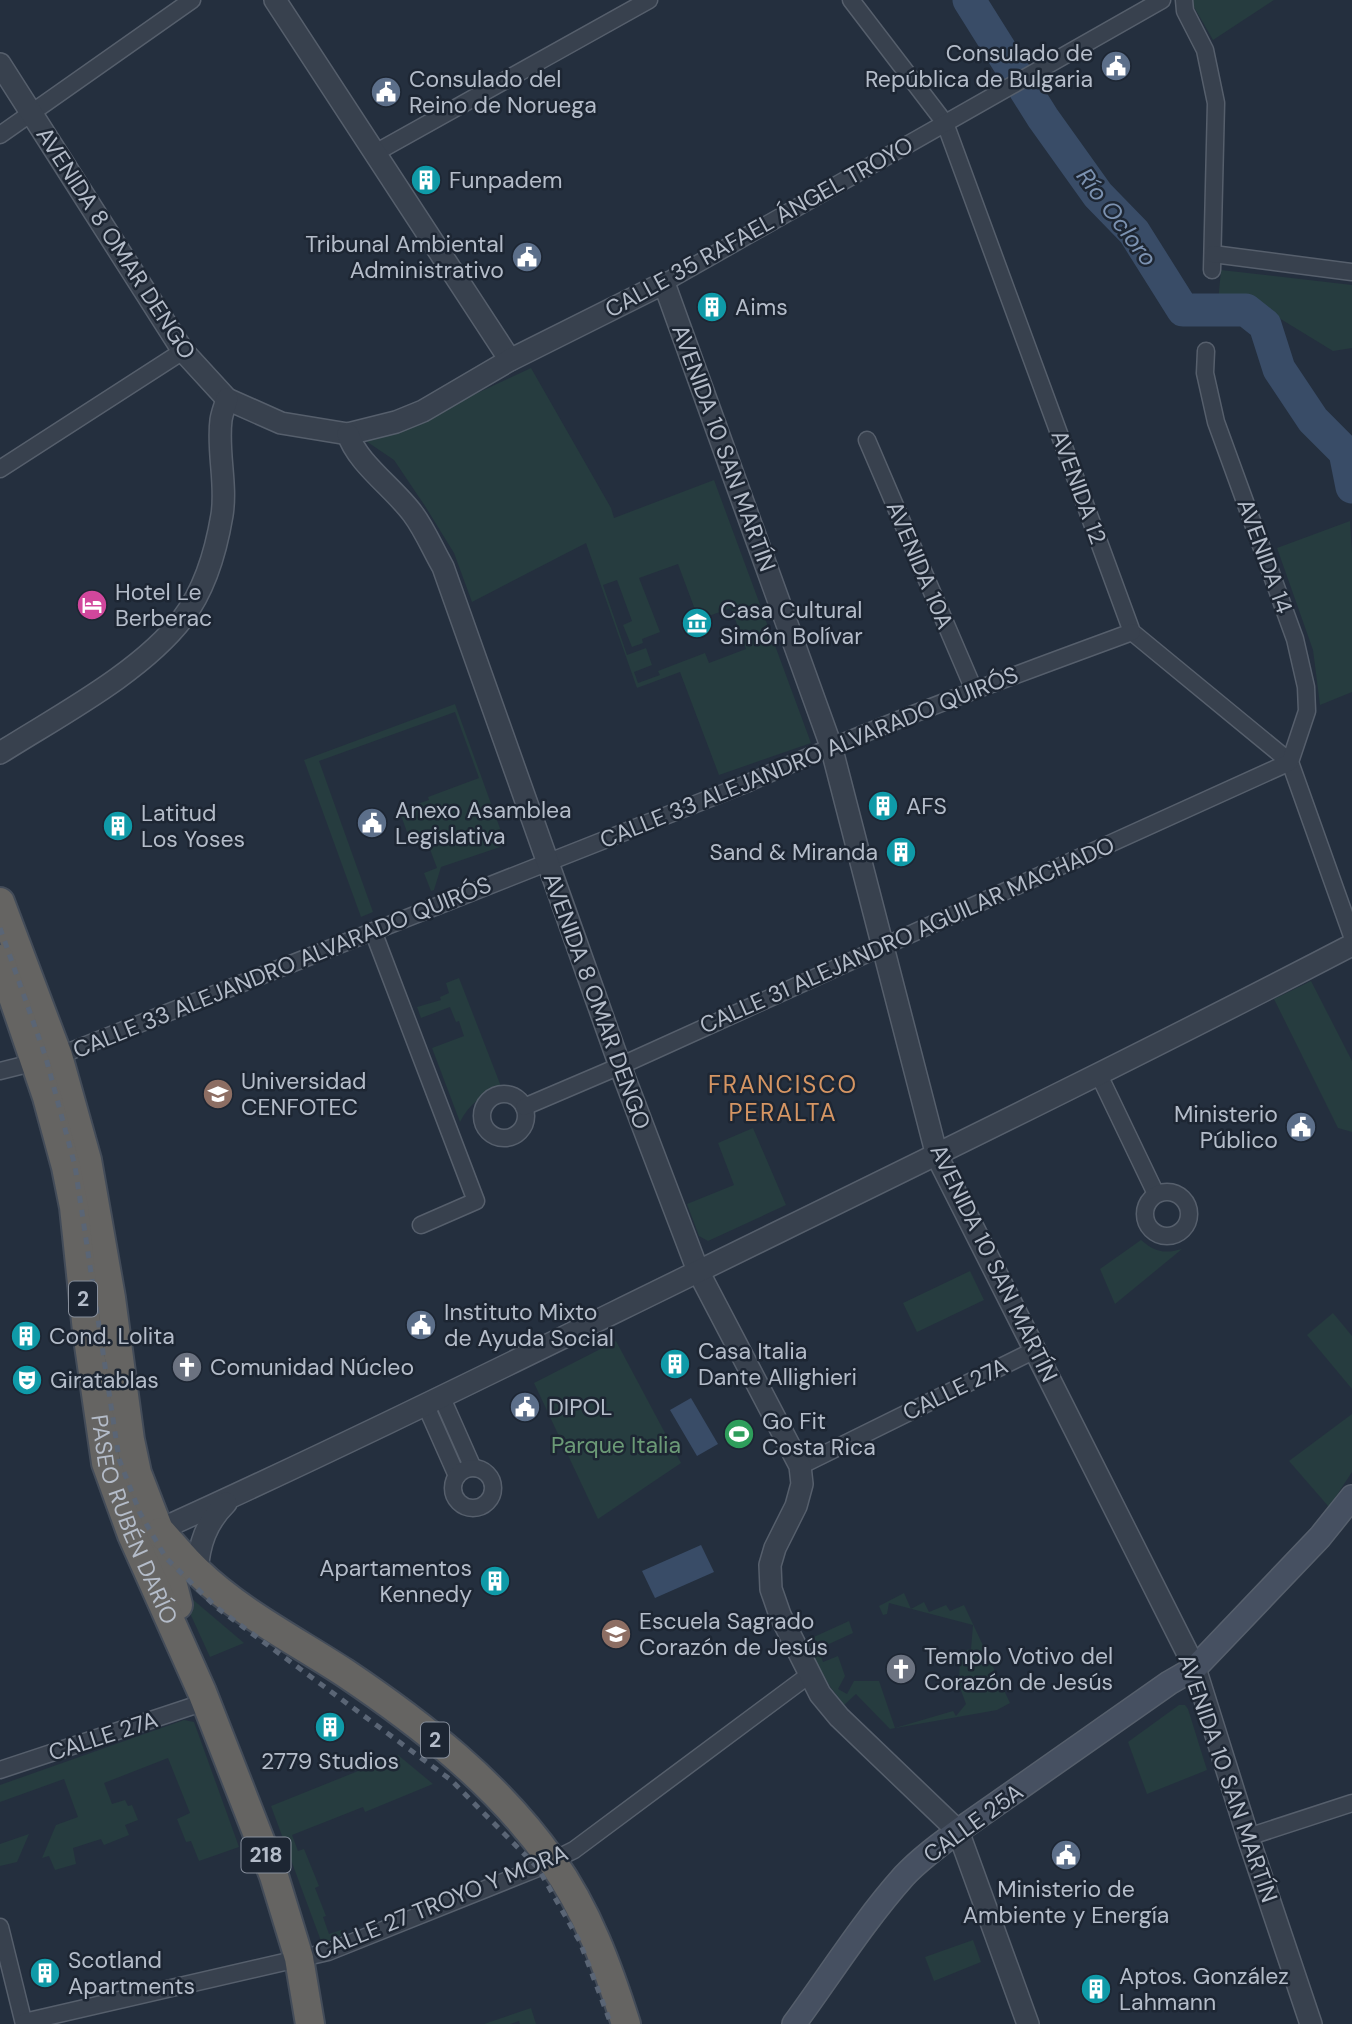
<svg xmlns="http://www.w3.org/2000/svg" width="1352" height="2024" viewBox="0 0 1352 2024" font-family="'DM Sans',sans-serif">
<rect width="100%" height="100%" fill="#242f3e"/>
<g fill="#263c3f" fill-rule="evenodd">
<polygon points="1190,0 1274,0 1213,40"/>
<polygon points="1221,270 1352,285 1352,348 1333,351 1279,318 1244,302 1218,302"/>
<path d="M531 368 611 508 614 518 714 480 811 743 719 775 680 672 637 688 586 543 472 602 454 553 425 506 394 460 366 441 403 428ZM678 564 697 615 701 613 703 618 731 608 746 649 709 663 705 653 658 671 660 675 638 683 634 672 652 665 646 648 627 655 603 585 617 580 632 621 623 625 632 647 643 643 642 639 660 632 639 578Z"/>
<polygon points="1350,521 1352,553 1352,692 1320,705 1313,650 1277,548"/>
<polygon points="455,704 506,845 441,867 434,890 431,891 424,873 437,868 425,836 410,840 399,810 429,800 428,797 479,778 455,712 319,761 373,912 361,917 304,760"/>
<path d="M459 978 502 1089C483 1093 469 1104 460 1122L432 1048 464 1036 459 1021 456 1022 450 1007 421 1018 417 1007 441 1000 440 997 449 993 446 983Z"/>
<polygon points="1311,981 1352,1061 1352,1132 1338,1128 1274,999"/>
<polygon points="753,1128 786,1205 708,1241 699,1236 687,1204 734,1185 718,1143"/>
<path d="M1141 1240C1155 1252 1164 1254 1182 1249L1115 1304 1100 1269Z"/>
<polygon points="970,1271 984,1300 917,1332 903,1303"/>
<polygon points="1333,1313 1352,1336 1352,1389 1307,1335"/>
<polygon points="616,1341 681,1463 598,1519 534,1383"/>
<polygon points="1352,1414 1352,1472 1329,1507 1289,1461"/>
<polygon points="178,1587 244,1643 210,1657"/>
<polygon points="904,1593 911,1609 924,1602 929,1612 946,1605 950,1611 964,1605 1010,1703 997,1710 890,1729 856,1694 844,1705 829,1685 805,1641 849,1621 853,1633 818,1649 823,1662 838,1656 845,1676 838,1689 847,1694 854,1681 879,1681 895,1728 953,1711 956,1716 966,1704 959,1685 960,1655 957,1652 971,1649 973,1625 889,1603 887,1614 883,1615 879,1606"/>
<polygon points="1179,1705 1185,1705 1188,1709 1207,1770 1147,1794 1128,1742"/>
<polygon points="184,1720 194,1722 239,1847 199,1861 191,1841 186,1842 177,1819 190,1813 168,1758 104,1783 112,1804 125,1800 128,1806 132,1805 138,1820 125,1825 129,1835 104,1845 101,1839 73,1848 76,1864 55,1870 49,1856 42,1858 56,1825 78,1817 64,1779 0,1802 0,1785"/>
<polygon points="398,1755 433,1784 365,1812 363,1807 292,1835 298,1851 304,1849 319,1886 315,1888 326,1916 323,1917 329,1934 341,1930 343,1935 327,1941 321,1941 271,1806"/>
<polygon points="29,1834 17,1862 0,1866 0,1844"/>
<polygon points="973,1940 981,1962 934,1981 925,1957"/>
<polygon points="531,2008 536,2024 520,2024 519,2021 510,2024 484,2024"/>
</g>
<g fill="#394c67">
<polygon points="691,1398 718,1444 697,1456 670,1410"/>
<polygon points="701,1545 714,1572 655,1598 642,1571"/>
</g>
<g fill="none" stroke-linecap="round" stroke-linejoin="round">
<polyline stroke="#394c67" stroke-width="33" points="969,0 1043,118 1098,195 1134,232 1183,310 1246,310 1265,325 1279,369 1313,420 1345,452 1352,487"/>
<g stroke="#565f6c" stroke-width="19">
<g id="minor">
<polyline points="851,0 945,123 1132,632 1290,762 1352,936"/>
<polyline points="1184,0 1185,11 1205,50 1216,103 1212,270"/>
<polyline points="0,135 192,0"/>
<polyline points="375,153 649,0"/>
<polyline points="1213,254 1352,272"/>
<polyline points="664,283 1162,0"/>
<polyline points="867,440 974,690"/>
<polyline points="0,469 183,351"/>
<polyline points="373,931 476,1201 421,1225"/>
<path d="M58 1056 746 784C872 727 1002 680 1132 632"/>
<polyline points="0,1071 36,1062"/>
<polyline points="1099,1075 1156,1194"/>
<circle cx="504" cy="1116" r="22"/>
<polyline points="524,1107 620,1066 1290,762 1307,711 1306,687 1295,639 1216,422 1205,373 1206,351"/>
<circle cx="1167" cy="1214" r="22"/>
<polyline points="442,1398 473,1468"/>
<polyline points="426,1406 457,1476"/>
<polyline points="800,1466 1035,1350"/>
<circle cx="473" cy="1488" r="20"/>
<polyline points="0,1770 205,1702"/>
<polyline points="1248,1837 1352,1803"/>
<polyline points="0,1927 24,2024"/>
<polyline points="24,2022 328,1952 538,1868 574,1850 809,1675"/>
</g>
</g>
<g stroke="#565f6c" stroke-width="24">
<g id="tertiary">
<polyline points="275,0 510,360"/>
<polyline points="0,64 183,351 227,399 281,423 348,434 396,422 423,411 510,360 664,283 831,746 937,1156 1195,1668 1248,1837 1311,2024"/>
<path d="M348 434C357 463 394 488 413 514 425 530 433 550 443 567L620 1066 698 1271 800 1466 802 1484 796 1506 775 1548 770 1565 771 1589 780 1615 820 1694 839 1717 958 1831 1028 2024"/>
<path d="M0 753C58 716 141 673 183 618 205 589 216 551 222 515 227 484 217 451 221 420 222 413 225 406 227 399"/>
<path d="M159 1530C342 1447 521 1358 701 1270 919 1163 1137 1057 1352 945"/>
<path d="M197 1572C199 1544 206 1523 226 1503"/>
</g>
</g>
<g stroke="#565f6c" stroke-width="26">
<path id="secondary" d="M794 2024C830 1975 863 1922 904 1876 920 1859 939 1845 958 1831L1169 1683 1195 1668 1320 1537 1352 1497"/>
</g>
<g stroke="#434c59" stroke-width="32">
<g id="trunk">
<polyline points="0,902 58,1056 87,1160 111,1298 130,1440 137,1473 159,1530 178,1605"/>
<path id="s1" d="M0 959 47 1097 66 1167 74 1207 87 1331 106 1463 132 1535 202 1692 274 1876 299 1958 310 2024"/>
<path d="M161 1532C173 1545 184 1559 197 1571 239 1612 296 1641 345 1673 421 1724 499 1785 552 1861 587 1910 608 1967 626 2024"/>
</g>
</g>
<use href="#minor" stroke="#38414e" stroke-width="16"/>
<use href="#tertiary" stroke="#38414e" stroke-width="21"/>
<use href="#secondary" stroke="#465061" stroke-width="23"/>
<use href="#trunk" stroke="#656462" stroke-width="28"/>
<polyline stroke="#5a6575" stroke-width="5" stroke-dasharray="7 7" stroke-linecap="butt" points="0,928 46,1058 75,1166 119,1459 140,1513 166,1558 216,1607 451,1780 538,1868 580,1942 611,2024"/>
</g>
<defs>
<g id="civic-disc" transform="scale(1.575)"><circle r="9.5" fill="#5c6f8a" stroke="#1d2633"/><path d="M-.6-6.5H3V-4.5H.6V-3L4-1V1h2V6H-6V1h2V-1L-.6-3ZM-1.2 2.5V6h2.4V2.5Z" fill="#fff"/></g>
<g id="building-disc" transform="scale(1.575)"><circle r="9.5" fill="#0f9aa8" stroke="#1d2633"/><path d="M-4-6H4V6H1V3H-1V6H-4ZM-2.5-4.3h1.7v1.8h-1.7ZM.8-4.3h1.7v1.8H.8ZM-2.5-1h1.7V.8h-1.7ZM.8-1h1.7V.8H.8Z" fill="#fff"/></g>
<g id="hotel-disc" transform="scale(1.575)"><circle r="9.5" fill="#d1479c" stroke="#1d2633"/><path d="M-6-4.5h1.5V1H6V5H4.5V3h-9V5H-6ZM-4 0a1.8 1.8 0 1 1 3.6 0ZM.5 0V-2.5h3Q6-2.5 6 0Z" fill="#fff"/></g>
<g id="museum-disc" transform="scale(1.575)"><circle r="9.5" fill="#0f9aa8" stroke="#1d2633"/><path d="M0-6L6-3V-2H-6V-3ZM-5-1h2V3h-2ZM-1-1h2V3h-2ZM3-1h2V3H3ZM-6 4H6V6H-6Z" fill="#fff"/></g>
<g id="university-disc" transform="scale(1.575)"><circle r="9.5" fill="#8d6e63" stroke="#1d2633"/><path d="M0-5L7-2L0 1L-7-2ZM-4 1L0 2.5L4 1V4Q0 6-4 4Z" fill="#fff"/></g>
<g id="church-disc" transform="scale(1.575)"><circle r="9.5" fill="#6b7280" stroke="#1d2633"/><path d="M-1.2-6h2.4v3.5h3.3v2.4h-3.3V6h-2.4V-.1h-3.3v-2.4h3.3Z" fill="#fff"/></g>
<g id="theatre-disc" transform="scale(1.575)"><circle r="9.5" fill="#0f9aa8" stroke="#1d2633"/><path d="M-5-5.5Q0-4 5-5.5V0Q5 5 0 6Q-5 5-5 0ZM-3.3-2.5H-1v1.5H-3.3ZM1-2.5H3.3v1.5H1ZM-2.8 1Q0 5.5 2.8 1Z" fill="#fff"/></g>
<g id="stadium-disc" transform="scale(1.575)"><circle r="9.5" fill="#2e9e5b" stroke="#1d2633"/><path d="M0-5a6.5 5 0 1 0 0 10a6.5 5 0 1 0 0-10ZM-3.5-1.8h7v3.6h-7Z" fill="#fff"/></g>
<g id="school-disc" transform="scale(1.575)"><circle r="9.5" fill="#8d6e63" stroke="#1d2633"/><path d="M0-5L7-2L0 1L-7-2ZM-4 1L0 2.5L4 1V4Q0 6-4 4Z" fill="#fff"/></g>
</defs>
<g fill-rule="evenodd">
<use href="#civic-disc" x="1116" y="66"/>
<use href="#civic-disc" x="386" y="92"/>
<use href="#building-disc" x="426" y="180"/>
<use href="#civic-disc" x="527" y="257"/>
<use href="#building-disc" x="712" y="307"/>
<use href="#hotel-disc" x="92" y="605"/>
<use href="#museum-disc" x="697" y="623"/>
<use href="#building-disc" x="883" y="806"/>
<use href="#civic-disc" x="372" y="823"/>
<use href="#building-disc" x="118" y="826"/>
<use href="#building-disc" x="901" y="852"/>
<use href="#university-disc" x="218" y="1094"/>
<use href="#civic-disc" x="1301" y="1127"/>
<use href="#civic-disc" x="421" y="1325"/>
<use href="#building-disc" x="26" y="1336"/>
<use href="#building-disc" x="675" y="1364"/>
<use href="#church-disc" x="187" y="1367"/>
<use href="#theatre-disc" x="27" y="1380"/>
<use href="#civic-disc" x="525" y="1407"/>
<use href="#stadium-disc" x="739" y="1434"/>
<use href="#building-disc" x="495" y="1581"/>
<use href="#school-disc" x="616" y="1634"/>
<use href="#church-disc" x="901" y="1669"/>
<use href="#building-disc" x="330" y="1727"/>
<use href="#civic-disc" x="1066" y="1855"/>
<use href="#building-disc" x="45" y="1973"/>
<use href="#building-disc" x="1096" y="1989"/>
</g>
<g text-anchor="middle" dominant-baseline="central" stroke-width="5" stroke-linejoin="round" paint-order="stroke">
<g fill="#1d2633" stroke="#878f9c" stroke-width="2">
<rect x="69" y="1281.5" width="28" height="35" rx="5"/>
<rect x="421" y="1722.5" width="28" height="35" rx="5"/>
<rect x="241.5" y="1837.5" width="49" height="35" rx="5"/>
</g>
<g font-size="21" font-weight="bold" fill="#b4bcc9">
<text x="83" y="1299">2</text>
<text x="435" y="1740">2</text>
<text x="266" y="1855">218</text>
</g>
<g font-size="23" fill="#b4bcc9" stroke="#1d2633" text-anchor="start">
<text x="1093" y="53" text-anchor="end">Consulado de<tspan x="1093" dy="26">República de Bulgaria</tspan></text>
<text x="409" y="79">Consulado del<tspan x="409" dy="26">Reino de Noruega</tspan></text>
<text x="449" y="180">Funpadem</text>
<text x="504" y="244" text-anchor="end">Tribunal Ambiental<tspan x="504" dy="26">Administrativo</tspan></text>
<text x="735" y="307">Aims</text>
<text x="115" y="592">Hotel Le<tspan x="115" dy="26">Berberac</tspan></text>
<text x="720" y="610">Casa Cultural<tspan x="720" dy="26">Simón Bolívar</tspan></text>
<text x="906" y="806">AFS</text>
<text x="395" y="810">Anexo Asamblea<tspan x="395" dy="26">Legislativa</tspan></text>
<text x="141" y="813">Latitud<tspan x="141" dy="26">Los Yoses</tspan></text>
<text x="878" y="852" text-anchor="end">Sand &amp; Miranda</text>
<text x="241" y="1081">Universidad<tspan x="241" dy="26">CENFOTEC</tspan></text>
<text x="1278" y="1114" text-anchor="end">Ministerio<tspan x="1278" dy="26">Público</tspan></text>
<text x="444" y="1312">Instituto Mixto<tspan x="444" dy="26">de Ayuda Social</tspan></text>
<text x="49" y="1336">Cond. Lolita</text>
<text x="698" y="1351">Casa Italia<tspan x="698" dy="26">Dante Allighieri</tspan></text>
<text x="210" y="1367">Comunidad Núcleo</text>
<text x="50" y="1380">Giratablas</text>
<text x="548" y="1407">DIPOL</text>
<text x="762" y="1421">Go Fit<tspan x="762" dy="26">Costa Rica</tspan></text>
<text x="472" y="1568" text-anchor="end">Apartamentos<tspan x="472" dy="26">Kennedy</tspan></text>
<text x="639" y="1621">Escuela Sagrado<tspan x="639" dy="26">Corazón de Jesús</tspan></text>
<text x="924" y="1656">Templo Votivo del<tspan x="924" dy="26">Corazón de Jesús</tspan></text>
<text x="330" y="1761" text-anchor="middle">2779 Studios</text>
<text x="1066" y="1889" text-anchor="middle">Ministerio de<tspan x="1066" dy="26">Ambiente y Energía</tspan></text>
<text x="68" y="1960">Scotland<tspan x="68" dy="26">Apartments</tspan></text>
<text x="1119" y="1976">Aptos. González<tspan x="1119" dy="26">Lahmann</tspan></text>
</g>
<g font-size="23" fill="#b4bcc9" stroke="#1d2633">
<text transform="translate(759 227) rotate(-29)">CALLE 35 RAFAEL ÁNGEL TROYO</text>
<text transform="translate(116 243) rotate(57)">AVENIDA 8 OMAR DENGO</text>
<text transform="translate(724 448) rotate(70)">AVENIDA 10 SAN MARTÍN</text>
<text transform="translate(1079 487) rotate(70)">AVENIDA 12</text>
<text transform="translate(1265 556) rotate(70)">AVENIDA 14</text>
<text transform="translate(920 565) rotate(67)">AVENIDA 10A</text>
<text transform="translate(809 757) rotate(-22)">CALLE 33 ALEJANDRO ALVARADO QUIRÓS</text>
<text transform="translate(907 935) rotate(-24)">CALLE 31 ALEJANDRO AGUILAR MACHADO</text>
<text transform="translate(282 967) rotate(-22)">CALLE 33 ALEJANDRO ALVARADO QUIRÓS</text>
<text transform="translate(597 1001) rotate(70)">AVENIDA 8 OMAR DENGO</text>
<text transform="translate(994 1263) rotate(64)">AVENIDA 10 SAN MARTÍN</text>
<text transform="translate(955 1389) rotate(-26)">CALLE 27A</text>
<text stroke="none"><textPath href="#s1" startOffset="579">PASEO RUBÉN DARÍO</textPath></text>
<text transform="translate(103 1736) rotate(-18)">CALLE 27A</text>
<text transform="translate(1228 1778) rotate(71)">AVENIDA 10 SAN MARTÍN</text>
<text transform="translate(973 1823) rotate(-36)">CALLE 25A</text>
<text transform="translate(441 1902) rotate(-22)">CALLE 27 TROYO Y MORA</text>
</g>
<g font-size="23" fill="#6b9a76" stroke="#1d2633">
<text x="616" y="1445">Parque Italia</text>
</g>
<g font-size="24" font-style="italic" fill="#7c92b1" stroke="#1d2633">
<text transform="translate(1117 217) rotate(53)">Río Ocloro</text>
</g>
<g font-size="24" letter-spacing="2" fill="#d59563" stroke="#1d2633">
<text x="783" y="1084">FRANCISCO<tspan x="783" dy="28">PERALTA</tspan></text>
</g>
</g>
</svg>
